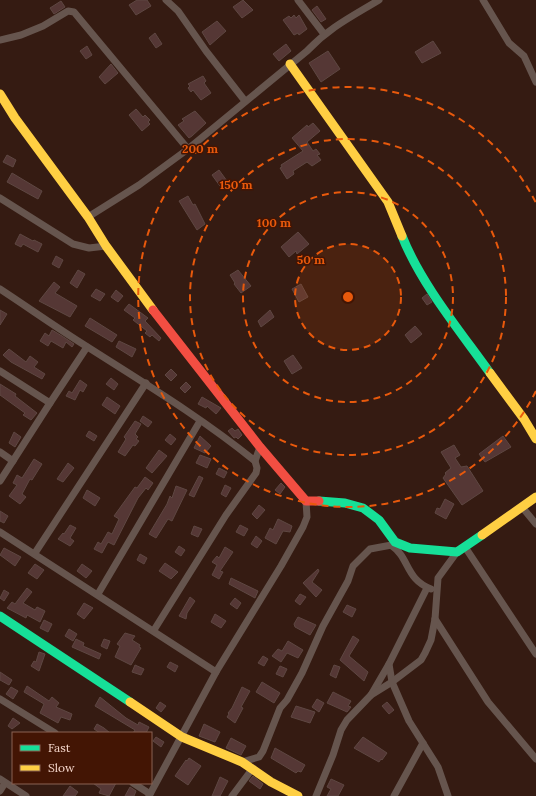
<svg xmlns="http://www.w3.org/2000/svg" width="536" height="796" viewBox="0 0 536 796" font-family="Lora,serif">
<rect width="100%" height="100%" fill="#351b12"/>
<g fill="#553735" stroke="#5e4742">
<polygon points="137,0 147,0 151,6 136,15 129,5"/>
<polygon points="243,0 253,10 242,18 233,7"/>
<polygon points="61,1 65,7 54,14 50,8"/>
<polygon points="317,6 326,19 321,22 312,10"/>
<polygon points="294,15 296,18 299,15 307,29 299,35 298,33 294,35 283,20 289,16 291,18"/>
<polygon points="217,21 226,31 210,45 202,32"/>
<polygon points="155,33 162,44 156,48 149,38"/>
<polygon points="433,41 441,53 422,63 415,52"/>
<polygon points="286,44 291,51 279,61 273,54"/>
<polygon points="87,46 92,55 86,59 80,51"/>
<polygon points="328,51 340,69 321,82 309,63"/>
<polygon points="111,64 118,73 105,84 99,77"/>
<polygon points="203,76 206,81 204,83 211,93 201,100 193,90 191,92 188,88 190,86 188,84"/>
<polygon points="136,109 143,117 145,115 150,120 148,122 150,124 142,131 129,115"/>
<polygon points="195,111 206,123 192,136 189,138 178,125 184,121 182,119"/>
<polygon points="313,123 320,131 307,142 313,151 316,149 320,154 317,155 321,160 312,166 307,162 293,171 294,174 287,179 280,168 282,167 281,165 303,151 292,138 307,125 308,127"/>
<polygon points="7,155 16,160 13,167 3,162"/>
<polygon points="219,170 227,181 220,186 212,175"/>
<polygon points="12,173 42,191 38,199 7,182"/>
<polygon points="188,196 193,205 195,204 205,224 197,230 179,201"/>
<polygon points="298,232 309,244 297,254 296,251 289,257 281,247"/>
<polygon points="20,234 33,241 34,240 42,244 38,252 23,244 21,247 15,244"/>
<polygon points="56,256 63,260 59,268 52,264"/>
<polygon points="78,270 85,274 77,288 70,283"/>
<polygon points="238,270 251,286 241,293 234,284 235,283 230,275"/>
<polygon points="54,282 60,287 55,293 77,306 70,317 39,301"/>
<polygon points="301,284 308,297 299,302 292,289"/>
<polygon points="96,289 105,294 100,301 91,296"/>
<polygon points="116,290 123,296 118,302 111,297"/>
<polygon points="427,294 432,302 427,305 422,298"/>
<polygon points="129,304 148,318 145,321 161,338 159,341 152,335 150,337 145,333 147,331 133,320 135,318 124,310"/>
<polygon points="0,310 7,314 0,325"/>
<polygon points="270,310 274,317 261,327 258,321"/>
<polygon points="90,318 117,335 112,342 85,326"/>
<polygon points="415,326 422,334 411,343 405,335"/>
<polygon points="52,330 62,336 74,344 72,347 66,342 63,348 51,341 48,346 40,341 45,333 49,336"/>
<polygon points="119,341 136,349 132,357 116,347"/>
<polygon points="9,349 26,362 30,356 38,362 34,367 45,374 42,379 11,362 3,355"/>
<polygon points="293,355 302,368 292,374 284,361"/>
<polygon points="171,369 177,375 171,381 165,375"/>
<polygon points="111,378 118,384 114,390 106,384"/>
<polygon points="80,380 87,385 83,392 80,390 75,400 66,396 69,391 72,393"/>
<polygon points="186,382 191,387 185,393 180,388"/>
<polygon points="0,384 16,394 15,396 37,413 31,420 23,415 25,413 0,395"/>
<polygon points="107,397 120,406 115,414 102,405"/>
<polygon points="202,397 221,408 216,414 207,406 206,408 198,404"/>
<polygon points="143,416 152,422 148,427 140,421"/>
<polygon points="135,421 141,424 135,434 138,437 136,439 139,441 135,446 133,445 125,456 118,452 126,439 124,437"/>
<polygon points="232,428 235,431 238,429 242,435 238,439 236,437 234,438 228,431"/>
<polygon points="89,431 97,436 94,441 86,436"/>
<polygon points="14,432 21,437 15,447 9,443"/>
<polygon points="170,434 176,439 171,445 165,440"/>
<polygon points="200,436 211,446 205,453 194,448"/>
<polygon points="503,436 511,447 485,462 479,454"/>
<polygon points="454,445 460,455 455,458 461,467 467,466 483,491 462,505 443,478 446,474 445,473 451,468 441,452"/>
<polygon points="159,450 167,456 152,473 146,468"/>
<polygon points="200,455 211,459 207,468 196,463"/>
<polygon points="34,459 42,464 32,480 30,479 22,494 26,497 20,504 9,496 17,485 13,483 17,475 22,478"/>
<polygon points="68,463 74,468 63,482 57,479"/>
<polygon points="219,468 227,472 224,478 216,474"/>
<polygon points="199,476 203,478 194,497 189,495"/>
<polygon points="145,477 153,483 148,490 146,488 138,498 114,545 108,542 102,553 94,549 98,542 101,544 108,532 112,534 119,519 114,516 135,487 137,488"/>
<polygon points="281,483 285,487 280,494 275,490"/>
<polygon points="225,485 231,488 226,497 221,494"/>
<polygon points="176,486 187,490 172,521 168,519 156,538 149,534 167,504 170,496 172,498"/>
<polygon points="87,490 100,498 95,506 83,498"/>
<polygon points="445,499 454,504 446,519 435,513 437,508 440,509"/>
<polygon points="259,505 265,510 257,519 252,514"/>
<polygon points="0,511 8,516 4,523 0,521"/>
<polygon points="278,519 292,526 290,532 283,531 276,544 265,538 270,528 273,530"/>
<polygon points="70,525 76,528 70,538 74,541 70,546 58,539 63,533 64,534"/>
<polygon points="240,525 248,529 244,536 236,532"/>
<polygon points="194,526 202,529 198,537 191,534"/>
<polygon points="256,536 262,541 257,548 251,544"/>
<polygon points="179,546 185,550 181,556 175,552"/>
<polygon points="225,547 233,552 220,571 223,572 219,579 212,575 217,565 212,562 217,556 219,558"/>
<polygon points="4,548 21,557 15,566 0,555"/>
<polygon points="140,554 147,558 144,564 137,560"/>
<polygon points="165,563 178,572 171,579 159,571"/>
<polygon points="35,564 44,570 37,579 28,573"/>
<polygon points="82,564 92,571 86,578 77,571"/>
<polygon points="318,569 319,571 312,582 322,590 316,597 303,583"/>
<polygon points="231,578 258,591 255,598 229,584"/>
<polygon points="27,588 32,592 23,603 35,610 37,607 45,611 40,622 27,615 26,618 7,608 12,602 15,604"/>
<polygon points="4,590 9,593 4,601 0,598"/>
<polygon points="300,594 306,597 300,605 295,601"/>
<polygon points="190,597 195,601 187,613 186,619 179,616"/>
<polygon points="235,598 241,603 237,609 230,604"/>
<polygon points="84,603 93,608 84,619 77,614"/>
<polygon points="347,605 356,609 352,617 343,612"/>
<polygon points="215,614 226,621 221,628 211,622"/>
<polygon points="298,617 316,625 310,635 295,627 294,624"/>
<polygon points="44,620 52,624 48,632 40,628"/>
<polygon points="69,629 77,634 73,641 65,636"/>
<polygon points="125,633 135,636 132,640 140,645 139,647 141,648 131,665 115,657 120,646 117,644"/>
<polygon points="353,636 359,640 349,656 368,672 364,681 340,660"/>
<polygon points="76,639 84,643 83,646 101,654 99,659 72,647"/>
<polygon points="104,639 110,641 107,649 101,646"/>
<polygon points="288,641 303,650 298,658 287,653 281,662 272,656 278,649 282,651"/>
<polygon points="39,652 45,654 39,671 31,666 34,661 36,662"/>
<polygon points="263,656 268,659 264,666 258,663"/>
<polygon points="170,662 178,666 175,672 167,667"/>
<polygon points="135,665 144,669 141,675 132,672"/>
<polygon points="334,665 340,667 336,678 330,675"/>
<polygon points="280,666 287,669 283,677 276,674"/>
<polygon points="0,672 12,680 9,685 0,680"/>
<polygon points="262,682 280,693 274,703 256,692"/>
<polygon points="27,686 49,701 52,697 59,703 56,707 72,714 70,720 61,717 58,723 40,713 44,704 24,692"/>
<polygon points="11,687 18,691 13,699 6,694"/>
<polygon points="242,687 250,691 241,707 243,708 235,723 227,717 229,714 228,713 232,708"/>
<polygon points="333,692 351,701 348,706 351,707 347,712 327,703"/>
<polygon points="100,697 126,718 138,725 139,722 149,727 146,733 133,733 135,730 95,706"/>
<polygon points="317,699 324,703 319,712 312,707"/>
<polygon points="160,702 166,706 161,712 156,708"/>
<polygon points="387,702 394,710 389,714 382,706"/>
<polygon points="296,706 315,712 310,723 291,717"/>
<polygon points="13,718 20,723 12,729 8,726"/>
<polygon points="97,724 104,728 110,733 100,733 94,729"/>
<polygon points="204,724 220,732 215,742 199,736"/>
<polygon points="156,737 164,742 161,747 153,741"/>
<polygon points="363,737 387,753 382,760 381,759 379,762 354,748"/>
<polygon points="231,738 246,746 241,755 226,748"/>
<polygon points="275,748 305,765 301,772 298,771 296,773 271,758"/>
<polygon points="189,758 201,766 188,785 175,776 186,760 187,761"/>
<polygon points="253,776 263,784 260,789 249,781"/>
<polygon points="220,777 228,781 220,796 212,796"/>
<polygon points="331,779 344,785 338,796 327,796 331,789 327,787"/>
<polygon points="93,783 116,783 109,796 99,793 101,789"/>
<polygon points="70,786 78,792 75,796 63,796"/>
<polygon points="130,787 136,791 134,796 125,796"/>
</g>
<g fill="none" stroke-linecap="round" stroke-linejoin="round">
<g stroke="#66554e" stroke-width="7">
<polyline points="166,0 178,11 206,51 245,101"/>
<polyline points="298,0 324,34"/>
<polyline points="483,0 509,43 524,56 536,82"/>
<polyline points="0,40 21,35 43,26 68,11 74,12 188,149"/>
<polyline points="0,198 73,244 89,248 106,246"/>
<path d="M88 217 139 185 188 149 307 51C330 27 351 17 379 0"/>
<path d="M0 289C29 308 57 328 86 346 144 383 202 418 255 461L260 447"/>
<polyline points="0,371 50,403 87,347"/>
<polyline points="0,452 13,461"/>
<polyline points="0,481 50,403"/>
<polyline points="522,507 536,524"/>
<polyline points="0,532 216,672"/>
<path d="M391 545C410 558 405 579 431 589"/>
<polyline points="465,547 536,654"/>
<polyline points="35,553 146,383"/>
<polyline points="427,588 389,664 392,682 409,721 438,767 448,796"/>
<polyline points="98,594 200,421"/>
<polyline points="435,619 488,702 536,759"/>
<polyline points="154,630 226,515 256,473 257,468 255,461"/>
<polyline points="371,695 389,664"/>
<polyline points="0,699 55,733"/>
<polyline points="242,762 259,757 263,751 280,708 287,700 302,673 323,626 348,581 353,566 370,549 397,544"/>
<polyline points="0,779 26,796"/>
<polyline points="133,783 150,794"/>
<polyline points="0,791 5,783"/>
<polyline points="149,796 216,672 281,566 303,527 307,517 306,501"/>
<polyline points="232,796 253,768"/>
<polyline points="316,796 333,755 341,730 347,720 371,695 392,682 421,660 425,653 431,640 435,619 438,578 457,552"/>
<polyline points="394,796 423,743"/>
</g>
<g stroke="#16e098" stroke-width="9">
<path d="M402 236C421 284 460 331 490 373"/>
<polyline points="319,501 345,503 363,508 379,520 395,542 410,548 457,552 482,535"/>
<polyline points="0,616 130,702"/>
</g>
<g stroke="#ffcf43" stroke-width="9">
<polyline points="290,64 388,202 402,236"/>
<polyline points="0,94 15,118 88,217 106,246 153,310"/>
<polyline points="490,373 524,419 536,439"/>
<polyline points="482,535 536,497"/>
<polyline points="130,702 182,737 242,762 271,782 298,796"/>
</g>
<polyline stroke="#f24e42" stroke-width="9" points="153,310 260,447 306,501 319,501"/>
</g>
<circle cx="348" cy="297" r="53" fill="#e8590c" fill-opacity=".12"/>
<g fill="none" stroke="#e8590c" stroke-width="2" stroke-dasharray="7 5">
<circle cx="348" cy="297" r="53"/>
<circle cx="348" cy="297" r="105"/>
<circle cx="348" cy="297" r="158"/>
<path d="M536 391A210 210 0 1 1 536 203"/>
</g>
<circle cx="348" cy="297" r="6" fill="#e8590c" stroke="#431504" stroke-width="2"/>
<g font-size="12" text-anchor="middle" font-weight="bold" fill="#e8590c" stroke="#431504" stroke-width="3" stroke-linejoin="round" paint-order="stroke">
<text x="200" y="153">200 m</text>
<text x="236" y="189">150 m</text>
<text x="274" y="227">100 m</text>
<text x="311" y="264">50 m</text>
</g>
<rect x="12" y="732" width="140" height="52" fill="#431504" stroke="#8a6253"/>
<rect x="20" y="745" width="20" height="6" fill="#16e098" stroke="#8a6253"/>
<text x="48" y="752" font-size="12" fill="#f4d5ca">Fast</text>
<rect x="20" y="765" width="20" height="6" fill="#ffcf43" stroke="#8a6253"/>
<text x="48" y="772" font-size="12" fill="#f4d5ca">Slow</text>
</svg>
